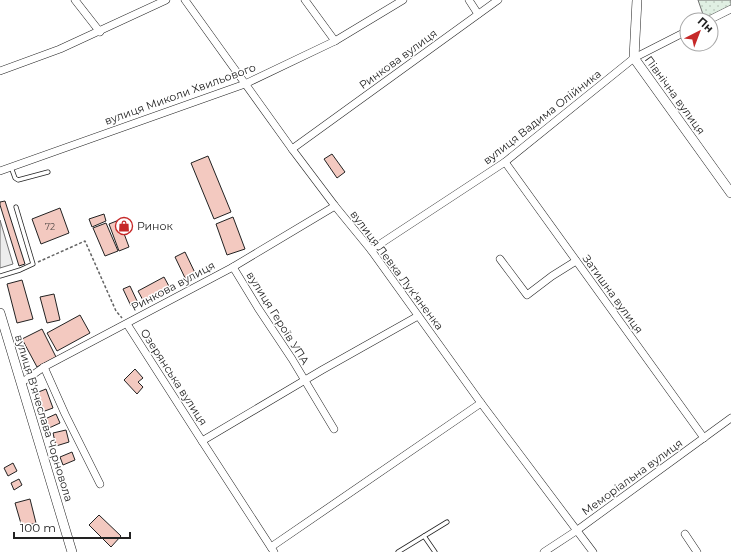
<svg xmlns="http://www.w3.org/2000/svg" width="731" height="552" viewBox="0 0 731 552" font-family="Montserrat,sans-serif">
<defs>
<pattern id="grass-dots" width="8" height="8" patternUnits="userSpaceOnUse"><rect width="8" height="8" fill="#e0efe3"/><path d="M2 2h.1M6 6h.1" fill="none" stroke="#c0cdc2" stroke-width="1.8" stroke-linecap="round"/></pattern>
</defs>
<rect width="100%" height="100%" fill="#fff"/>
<polygon fill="url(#grass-dots)" stroke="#6f6f6f" points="698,0 731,0 731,9 709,20 705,20"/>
<polygon fill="#ededed" stroke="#6f6f6f" points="0,220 13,264 0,268"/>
<g fill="#f3c9c0" stroke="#222">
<polygon points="332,154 345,172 337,178 324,159"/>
<polygon points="208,156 231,212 214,219 191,163"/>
<polygon points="5,201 25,264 19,266 0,205 0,202"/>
<polygon points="60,208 69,233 41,244 32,219"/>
<polygon points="104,214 106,221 92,227 89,219"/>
<polygon points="233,217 245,249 227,255 216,224"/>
<polygon points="119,220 129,247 119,251 109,224"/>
<polygon points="106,223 118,251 105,256 93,228"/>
<polygon points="185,252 197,277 187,282 175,257"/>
<polygon points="164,277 171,290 145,304 138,291"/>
<polygon points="22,280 33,319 17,323 7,284"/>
<polygon points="130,286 138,303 131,306 123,289"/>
<polygon points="54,294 60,320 47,323 40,297"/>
<polygon points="80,315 90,333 57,351 47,333"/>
<polygon points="42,329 56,357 37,367 22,339"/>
<polygon points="135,369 143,378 138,382 143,387 137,394 124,380"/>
<polygon points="46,389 53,408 42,412 36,393"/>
<polygon points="56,414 60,423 49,428 45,419"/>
<polygon points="66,430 69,442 56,446 53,433"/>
<polygon points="72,452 75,460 63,465 60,457"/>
<polygon points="13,463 17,471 8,476 4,468"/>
<polygon points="19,479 22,485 14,490 11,483"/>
<polygon points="30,499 36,523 22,527 15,503"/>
<polygon points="99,515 121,536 111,547 89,525"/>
</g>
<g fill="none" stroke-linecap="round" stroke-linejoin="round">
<g stroke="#222" stroke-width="5">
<g id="service">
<polyline points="11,167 15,178 18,180 48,172"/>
<polyline points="0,276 20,270 33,264 16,207"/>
<polyline points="424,536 435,552"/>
<polyline points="398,552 447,522"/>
</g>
</g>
<g stroke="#222" stroke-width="8">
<g id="minor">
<polyline points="75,0 100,32"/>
<polyline points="185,0 292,149 335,206 371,250 481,403 593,552"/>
<polyline points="305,0 335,41"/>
<polyline points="469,0 478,14"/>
<polyline points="709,20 731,9"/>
<polyline points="0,71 60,49 166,0"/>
<polyline points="292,149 498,0"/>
<polyline points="505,162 704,438"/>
<polyline points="0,171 245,84 335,41 403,0"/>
<polyline points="371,250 505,162 634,58 687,31"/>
<polyline points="500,259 527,295 552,276 576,261"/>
<polyline points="233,267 258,308 292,359 334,429"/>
<polyline points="127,324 202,441 322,370 418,316"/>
<polyline points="44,367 65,414 100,484"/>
<polyline points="21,383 44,367 233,267 335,206"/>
<polyline points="202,441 274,552"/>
<polyline points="685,534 697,552"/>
<polyline points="271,547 481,403"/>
<polyline points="544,552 576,531 731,418"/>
</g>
</g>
<g stroke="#222" stroke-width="10">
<g id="tertiary">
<polyline points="637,0 634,58 731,193"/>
<polyline points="0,313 72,552"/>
</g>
</g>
<polyline stroke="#646464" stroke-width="1.5" stroke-dasharray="3 2" stroke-linecap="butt" points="38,262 85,241 116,311 122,318"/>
<use href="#service" stroke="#fff" stroke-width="3.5"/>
<use href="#minor" stroke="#fff" stroke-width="7"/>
<use href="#tertiary" stroke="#fff" stroke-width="9"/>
</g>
<defs>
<g id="shop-ring" transform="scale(0.9)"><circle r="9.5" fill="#fff" stroke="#c62828" stroke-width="1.5"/><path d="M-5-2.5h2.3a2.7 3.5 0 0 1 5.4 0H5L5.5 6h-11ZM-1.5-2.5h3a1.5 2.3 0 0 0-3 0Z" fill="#c62828"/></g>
</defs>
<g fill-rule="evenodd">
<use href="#shop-ring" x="124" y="226"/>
</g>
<g text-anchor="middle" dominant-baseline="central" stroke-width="3" stroke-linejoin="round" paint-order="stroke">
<g font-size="9" fill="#564c4a">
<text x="50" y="226">72</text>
</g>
<g font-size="11" fill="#222" stroke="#fff">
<text transform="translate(398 59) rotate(-36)">Ринкова вулиця</text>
<text transform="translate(180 94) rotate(-20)">вулиця Миколи Хвильового</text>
<text transform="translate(675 95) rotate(54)">Північна вулиця</text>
<text transform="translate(542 117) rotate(-38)">вулиця Вадима Олійника</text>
<text transform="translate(397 270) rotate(53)">вулиця Левка Лук'яненка</text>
<text transform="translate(173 286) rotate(-28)">Ринкова вулиця</text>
<text transform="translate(613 294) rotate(54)">Затишна вулиця</text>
<text transform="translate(278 318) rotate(58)">вулиця Героїв УПА</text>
<text transform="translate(174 377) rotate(57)">Озерянська вулиця</text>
<text transform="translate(44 418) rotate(73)">вулиця В'ячеслава Чорновола</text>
<text transform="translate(632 477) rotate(-36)">Меморіальна вулиця</text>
</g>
<g font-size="11" fill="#222" stroke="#fff" text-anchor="start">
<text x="137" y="226">Ринок</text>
</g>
</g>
<g transform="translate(699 32) rotate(42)"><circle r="19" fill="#ffffff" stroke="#a7a7a7"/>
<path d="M0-3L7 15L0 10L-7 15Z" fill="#c62828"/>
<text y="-6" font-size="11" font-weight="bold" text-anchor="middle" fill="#222222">Пн</text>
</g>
<path d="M14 532v6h116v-6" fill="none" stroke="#222222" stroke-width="2"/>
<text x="20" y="532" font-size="12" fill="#222222" stroke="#ffffff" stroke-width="3" paint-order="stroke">100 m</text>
</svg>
